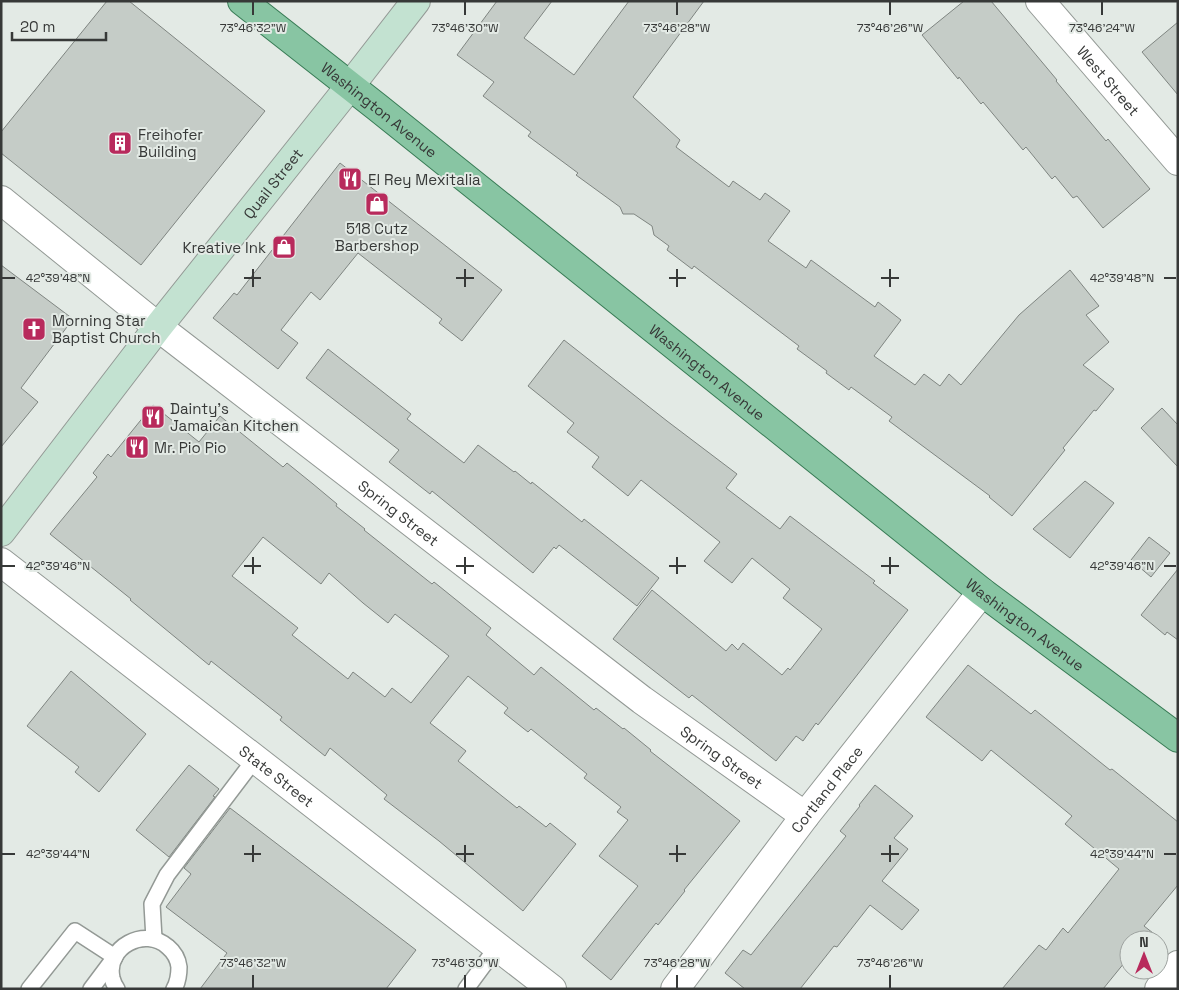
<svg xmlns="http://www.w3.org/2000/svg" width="1179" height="990" viewBox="0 0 1179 990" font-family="'Space Grotesk',sans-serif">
<rect width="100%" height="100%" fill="#e3eae5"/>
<g fill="#c5ccc7" stroke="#7f8581" fill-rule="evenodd">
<polygon points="107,1 129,1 265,111 141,265 1,153 1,132"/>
<polygon points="497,1 552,1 524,38 574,75 629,1 704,1 633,97 680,140 676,147 729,187 733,181 760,200 765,193 790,211 768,241 806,268 811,260 875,307 878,302 901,320 874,356 915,385 924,374 940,386 949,374 961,385 1019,315 1070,270 1099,306 1086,315 1109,342 1083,365 1114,389 1096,411 1094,410 1063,448 1065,450 1012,516 989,497 990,496 889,421 892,417 851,387 849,390 826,373 827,371 797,349 799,346 766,321 694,266 692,269 667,250 669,246 654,235 652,226 634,214 623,214 620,207 576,175 578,173 528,136 531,132 483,96 494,82 457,55"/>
<polygon points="964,1 991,1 1057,80 1056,81 1106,141 1108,139 1150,189 1103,228 1077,196 1073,198 1055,176 1052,179 1026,147 1023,150 983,102 981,104 959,77 958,79 922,35"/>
<polygon points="1178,22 1178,95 1142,52"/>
<polygon points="340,163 502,290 462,341 439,323 442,319 358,253 320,300 311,292 281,330 298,343 278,369 213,318 234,293 237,295"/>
<polygon points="1,265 73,319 21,388 38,402 1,447"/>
<polygon points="564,340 667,421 737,474 726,488 780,529 790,516 875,581 873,583 908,610 818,725 816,723 803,741 796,736 776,761 692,695 689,698 613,639 652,590 726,651 732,644 738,650 743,643 782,675 788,668 790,670 822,629 783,598 790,589 752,558 732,583 704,561 720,542 641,480 628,496 592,467 599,457 567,432 574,423 528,386"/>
<polygon points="328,349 411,414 407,419 464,463 478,445 514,472 515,471 531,484 532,482 582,522 584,519 659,578 637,606 559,545 556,549 554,547 533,573 432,491 430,494 389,462 399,450 306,378"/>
<path d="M153 405 199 442 220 416 283 467 287 463 313 484 337 504 336 506 365 529 364 530 432 584 434 582 491 628 486 635 534 675 541 667 594 710 596 708 623 729 624 728 651 750 650 751 740 821 684 890 685 891 658 925 656 923 611 980 582 956 638 886 599 856 628 820 617 812 621 807 584 778 587 774 531 729 528 732 504 713 508 708 468 676 430 723 466 751 458 761 517 808 519 806 546 827 550 823 576 844 523 911 439 841 384 799 387 795 330 748 325 756 280 720 282 717 211 661 209 665 130 600 131 599 50 534 97 477 93 473 108 454 111 457ZM263 537 321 584 329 573 363 603 388 623 395 614 449 656 411 703 392 688 385 697 353 672 348 679 292 635 298 628 232 576Z"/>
<polygon points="1162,408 1178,425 1178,467 1141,428"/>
<polygon points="1085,481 1114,503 1070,558 1033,529"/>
<polygon points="1149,537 1170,553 1151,577 1131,560"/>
<polygon points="1178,569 1178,640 1167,632 1165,635 1141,615"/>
<polygon points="968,665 1031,714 1035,710 1110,770 1112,769 1178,822 1178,885 1144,926 1162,940 1129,940 1129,957 1103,989 1002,989 1039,945 1046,950 1063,928 1068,933 1119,869 1065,824 1072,816 991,750 982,761 926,717"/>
<polygon points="71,671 146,734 99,792 75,772 79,767 27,726"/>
<polygon points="189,765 219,789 213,796 215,797 169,857 136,830"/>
<polygon points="875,785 913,816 894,838 908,849 882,881 919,910 902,930 870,905 837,947 834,946 800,989 745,989 725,973 743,950 751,955 846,836 840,831 860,806 859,805"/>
<polygon points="230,808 416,950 386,989 200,989 227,953 166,907 191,874 184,868"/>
</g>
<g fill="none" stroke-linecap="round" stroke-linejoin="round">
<g stroke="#939995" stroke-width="18">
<g id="lane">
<polyline points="154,939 152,904 167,875 255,759"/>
<polyline points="29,989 75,931 115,957 91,989"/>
<path d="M117 989C115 986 113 982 112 978 105 947 145 926 168 947 174 952 178 959 179 967 179 974 178 982 174 989"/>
<polyline points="466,989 497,947"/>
</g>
</g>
<g stroke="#939995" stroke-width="30">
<g id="street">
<path id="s1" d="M1040 1 1178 161"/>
<path id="s2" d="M1 200 158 327 642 700 805 816"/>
<path id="s3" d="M1 562 552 989"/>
<path id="s4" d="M675 989 805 816 982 592"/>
<polyline points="1159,989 1178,965"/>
</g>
</g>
<g stroke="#939995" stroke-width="30">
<g id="secondary">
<path id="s5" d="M1 532 158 327 350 86 416 1"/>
</g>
</g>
<g stroke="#387b55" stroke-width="30">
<g id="primary">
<path id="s6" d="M242 1 377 107 982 592 1178 738"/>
</g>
</g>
<use href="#lane" stroke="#fff" stroke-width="15"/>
<use href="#street" stroke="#fff" stroke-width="28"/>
<use href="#secondary" stroke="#c3e2d1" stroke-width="28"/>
<use href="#primary" stroke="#88c5a3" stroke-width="28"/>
</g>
<path fill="none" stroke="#373938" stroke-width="2" d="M253 2V15M465 2V15M677 2V15M890 2V15M1102 2V15M253 269V287M465 269V287M677 269V287M890 269V287M2 278H15M244 278H261M456 278H474M669 278H686M881 278H899M1164 278H1176M253 557V574M465 557V574M677 557V574M890 557V574M2 566H15M244 566H261M456 566H474M669 566H686M881 566H899M1164 566H1176M253 845V862M465 845V862M677 845V862M890 845V862M2 854H15M244 854H261M456 854H474M669 854H686M881 854H899M1164 854H1176M253 975V988M465 975V988M677 975V988M890 975V988"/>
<defs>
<g id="building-square" transform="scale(1.25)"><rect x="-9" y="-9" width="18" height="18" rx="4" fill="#b82a5c" stroke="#e3eae5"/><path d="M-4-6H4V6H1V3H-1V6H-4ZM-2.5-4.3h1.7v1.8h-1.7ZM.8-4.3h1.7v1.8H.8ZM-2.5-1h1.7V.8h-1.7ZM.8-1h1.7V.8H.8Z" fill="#fff"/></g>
<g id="restaurant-square" transform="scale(1.25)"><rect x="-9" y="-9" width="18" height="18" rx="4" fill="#b82a5c" stroke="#e3eae5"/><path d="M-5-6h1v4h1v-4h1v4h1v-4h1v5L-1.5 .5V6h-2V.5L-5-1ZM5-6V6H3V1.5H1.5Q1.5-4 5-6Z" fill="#fff"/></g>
<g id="shop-square" transform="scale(1.25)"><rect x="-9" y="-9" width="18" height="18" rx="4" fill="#b82a5c" stroke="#e3eae5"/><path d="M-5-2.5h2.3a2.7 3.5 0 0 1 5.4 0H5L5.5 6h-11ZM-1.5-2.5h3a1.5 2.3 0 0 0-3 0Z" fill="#fff"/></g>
<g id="church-square" transform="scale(1.25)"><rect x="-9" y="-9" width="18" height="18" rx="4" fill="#b82a5c" stroke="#e3eae5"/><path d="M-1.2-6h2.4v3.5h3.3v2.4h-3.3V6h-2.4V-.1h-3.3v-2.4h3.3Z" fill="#fff"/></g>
</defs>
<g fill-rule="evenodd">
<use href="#building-square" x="120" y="143"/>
<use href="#restaurant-square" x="350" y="179"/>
<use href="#shop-square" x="377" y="204"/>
<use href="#shop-square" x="284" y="247"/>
<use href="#church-square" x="34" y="329"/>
<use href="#restaurant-square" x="153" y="417"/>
<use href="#restaurant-square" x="137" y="447"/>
</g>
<g text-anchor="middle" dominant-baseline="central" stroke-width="4" stroke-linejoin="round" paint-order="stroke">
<g font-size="15" fill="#373938" stroke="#e3eae5">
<text stroke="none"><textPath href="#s1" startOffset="105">West Street</textPath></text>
<text stroke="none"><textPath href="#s6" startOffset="175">Washington Avenue</textPath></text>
<text stroke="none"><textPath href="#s5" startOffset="442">Quail Street</textPath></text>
<text stroke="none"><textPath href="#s6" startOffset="595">Washington Avenue</textPath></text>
<text stroke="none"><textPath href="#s2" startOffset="506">Spring Street</textPath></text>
<text stroke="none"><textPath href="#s6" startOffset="1001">Washington Avenue</textPath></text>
<text stroke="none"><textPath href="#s2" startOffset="911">Spring Street</textPath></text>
<text stroke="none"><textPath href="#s3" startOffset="349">State Street</textPath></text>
<text stroke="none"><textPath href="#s4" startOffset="251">Cortland Place</textPath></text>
</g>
<g font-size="15" fill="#373938" stroke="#e3eae5" text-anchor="start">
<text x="138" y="134">Freihofer<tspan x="138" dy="17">Building</tspan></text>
<text x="368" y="179">El Rey Mexitalia</text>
<text x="377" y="228" text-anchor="middle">518 Cutz<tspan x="377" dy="17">Barbershop</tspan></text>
<text x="266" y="247" text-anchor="end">Kreative Ink</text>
<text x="52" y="320">Morning Star<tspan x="52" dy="17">Baptist Church</tspan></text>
<text x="170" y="408">Dainty's<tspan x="170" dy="17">Jamaican Kitchen</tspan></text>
<text x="154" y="447">Mr. Pio Pio</text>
</g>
</g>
<g font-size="12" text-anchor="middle" fill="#373938" stroke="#e3eae5" stroke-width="4" stroke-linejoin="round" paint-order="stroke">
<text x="253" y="32">73°46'32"W</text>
<text x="465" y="32">73°46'30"W</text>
<text x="677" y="32">73°46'28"W</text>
<text x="890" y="32">73°46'26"W</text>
<text x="1102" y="32">73°46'24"W</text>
<text x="58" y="282">42°39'48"N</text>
<text x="1122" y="282">42°39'48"N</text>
<text x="58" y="570">42°39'46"N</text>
<text x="1122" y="570">42°39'46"N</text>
<text x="58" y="858">42°39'44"N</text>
<text x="1122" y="858">42°39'44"N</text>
<text x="253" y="967">73°46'32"W</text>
<text x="465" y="967">73°46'30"W</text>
<text x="677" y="967">73°46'28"W</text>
<text x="890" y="967">73°46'26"W</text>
</g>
<rect width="1179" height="990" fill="none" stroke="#373938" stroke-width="5"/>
<g transform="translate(1144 955)"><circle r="24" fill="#e3eae5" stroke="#9ea3a0"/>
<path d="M0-4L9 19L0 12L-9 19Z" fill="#b82a5c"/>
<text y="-8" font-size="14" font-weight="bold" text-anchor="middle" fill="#373938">N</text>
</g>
<path d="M12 32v8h94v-8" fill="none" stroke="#373938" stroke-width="2.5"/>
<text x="20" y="32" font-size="15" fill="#373938" stroke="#e3eae5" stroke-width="4" paint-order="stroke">20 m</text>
</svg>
